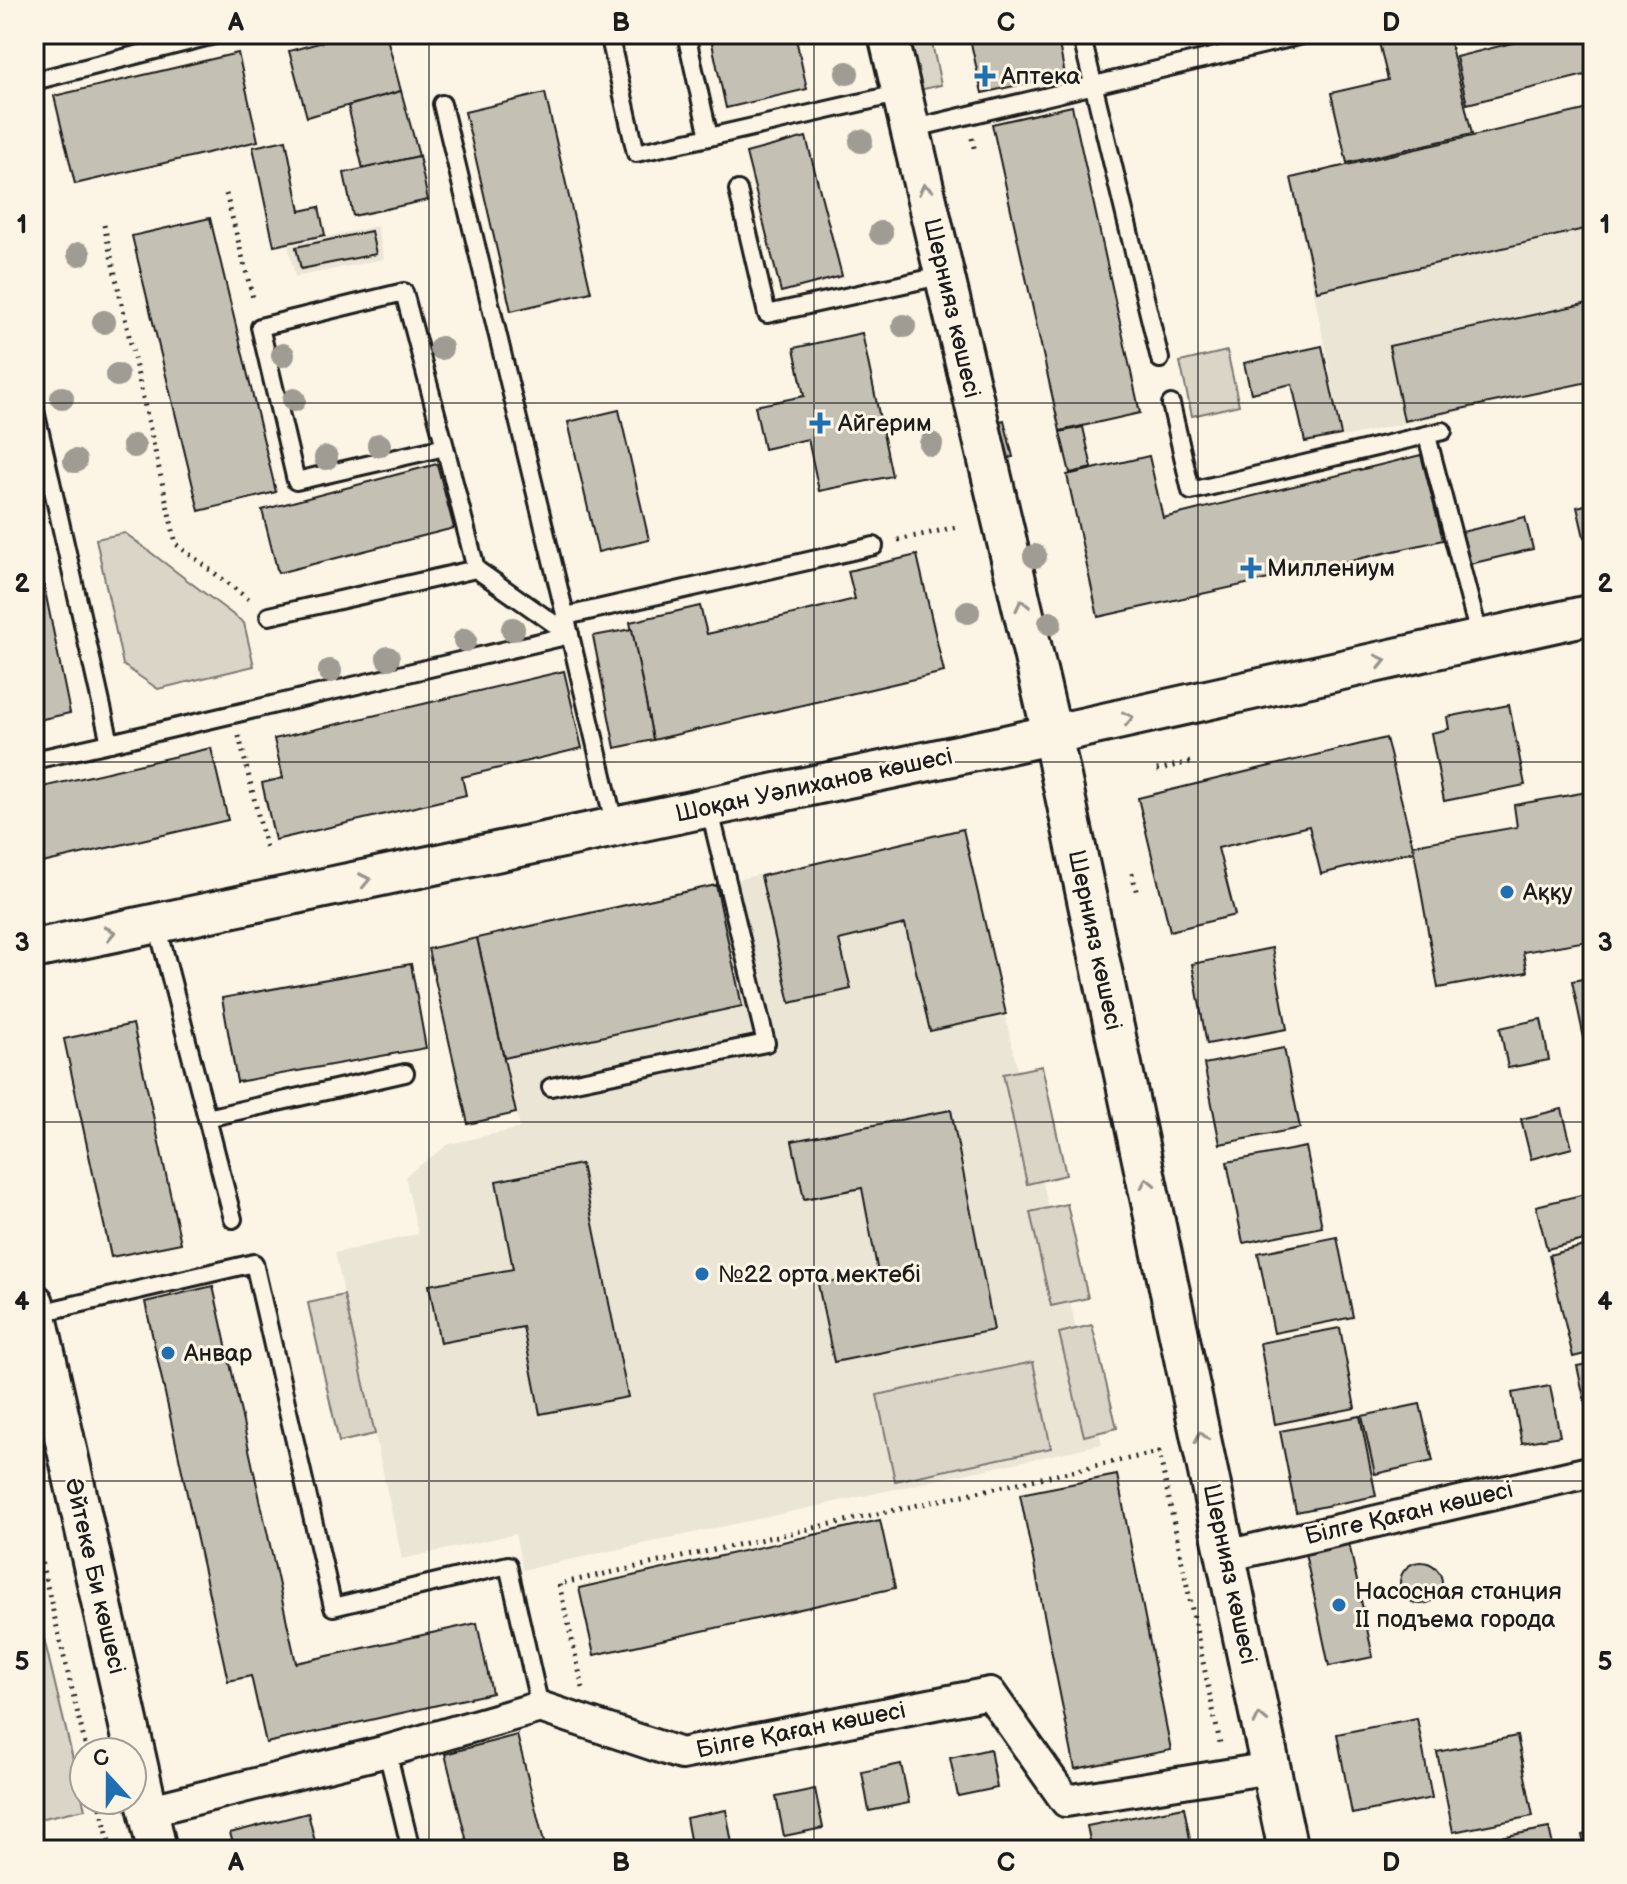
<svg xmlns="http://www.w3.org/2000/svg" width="1627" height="1884" viewBox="0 0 1627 1884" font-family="'Balsamiq Sans',sans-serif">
<rect width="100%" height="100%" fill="#fcf5e5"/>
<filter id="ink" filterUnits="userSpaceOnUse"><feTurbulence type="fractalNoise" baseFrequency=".0125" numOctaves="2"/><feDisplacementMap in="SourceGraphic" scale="16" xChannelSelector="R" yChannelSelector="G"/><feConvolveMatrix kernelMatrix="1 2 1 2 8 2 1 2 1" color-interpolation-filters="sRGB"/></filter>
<g filter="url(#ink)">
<g fill="#ebe5d6">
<polygon points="1593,108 1593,382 1343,437 1291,178"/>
<polygon points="377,226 384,259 295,277 288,245"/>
<polygon points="963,829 1102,1444 523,1570 515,1534 402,1559 335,1253 418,1234 405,1176 449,1144 520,1128 477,938"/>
</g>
<g fill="#dbd5c8" stroke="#7c7872" stroke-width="2">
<polygon points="903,34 930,34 941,85 915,91"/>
<polygon points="1227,351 1239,405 1192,416 1180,362"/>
<polygon points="125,533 244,623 254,666 158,689 123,665 96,539"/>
<polygon points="1042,1066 1066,1175 1027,1184 1003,1074"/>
<polygon points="1067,1204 1088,1298 1051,1306 1030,1212"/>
<polygon points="344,1295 375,1434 339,1442 308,1303"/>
<polygon points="1092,1325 1117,1428 1084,1436 1059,1333"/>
<polygon points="1033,1362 1051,1448 895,1481 877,1395"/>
<polygon points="34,1597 85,1809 34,1820"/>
</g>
<g fill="#c4c0b3" stroke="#1c1c1c" stroke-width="2">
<polygon points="353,34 386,34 401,91 307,117 289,51"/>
<polygon points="710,34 795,34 807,89 726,108"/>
<polygon points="969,34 1057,34 1065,75 982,93"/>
<polygon points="1377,34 1448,34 1472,134 1347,163 1331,93 1388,80"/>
<polygon points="1548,34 1593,34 1593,73 1467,104 1456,57"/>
<polygon points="238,53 258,141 75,184 54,96"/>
<polygon points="401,91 419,156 363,169 348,106"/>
<polygon points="545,93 591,292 511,311 465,112"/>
<polygon points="1072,106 1140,413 1060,431 992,124"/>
<polygon points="1593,108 1593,227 1317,291 1291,178"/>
<polygon points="806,137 842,276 781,292 746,153"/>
<polygon points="286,140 300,211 319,207 325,235 274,246 253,147"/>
<polygon points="419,156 428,200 353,216 344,173"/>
<polygon points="210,218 276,492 199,511 132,236"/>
<polygon points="371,231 376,254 301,269 296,247"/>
<polygon points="1593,302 1593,381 1404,421 1389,346"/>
<polygon points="862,333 892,476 819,491 808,439 764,449 755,406 804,396 794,348"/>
<polygon points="1322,346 1341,435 1305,442 1292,384 1251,393 1244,363"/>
<polygon points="619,410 649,540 598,552 568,422"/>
<polygon points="1004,420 1013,457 1002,459 993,423"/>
<polygon points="1083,427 1092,468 1070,473 1060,432"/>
<polygon points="1421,455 1443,540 1098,617 1067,475 1149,456 1163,518"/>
<polygon points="437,464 454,528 278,573 262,510"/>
<polygon points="1593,503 1593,535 1584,537 1577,507"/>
<polygon points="1525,517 1533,549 1470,564 1462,532"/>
<polygon points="34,537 70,713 34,721"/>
<polygon points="917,555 944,672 653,740 630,622 700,606 707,634 781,617 855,599 848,571"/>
<polygon points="632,629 653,740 615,748 593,636"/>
<polygon points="564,671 582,748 462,777 466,795 275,840 262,783 283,778 274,739"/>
<polygon points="1509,705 1525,785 1444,801 1431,733 1449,729 1447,717"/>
<polygon points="1386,738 1414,851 1321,874 1309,826 1218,848 1235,915 1170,931 1138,798"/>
<polygon points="211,748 228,820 38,864 34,848 34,789"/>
<polygon points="1593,791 1593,940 1523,952 1527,972 1438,988 1413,845 1517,827 1514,805"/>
<polygon points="963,829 1006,1014 930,1031 905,924 839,940 851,989 790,1003 761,876"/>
<polygon points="716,885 742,1006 504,1058 477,938"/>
<polygon points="477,938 516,1113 468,1124 428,949"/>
<polygon points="1272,948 1287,1029 1207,1044 1192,964"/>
<polygon points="411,964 426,1048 237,1082 222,998"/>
<polygon points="1593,977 1593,1081 1572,981"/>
<polygon points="1541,1019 1549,1060 1508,1068 1500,1028"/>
<polygon points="133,1024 181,1243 111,1257 64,1039"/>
<polygon points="1284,1048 1300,1128 1220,1144 1204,1064"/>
<polygon points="1562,1109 1572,1148 1531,1159 1521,1119"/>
<polygon points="951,1110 994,1330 834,1362 818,1284 878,1273 862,1188 804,1199 792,1141"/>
<polygon points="1306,1147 1322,1227 1243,1243 1227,1162"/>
<polygon points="581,1164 628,1397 540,1414 523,1327 440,1343 429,1285 513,1269 496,1181"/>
<polygon points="1593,1192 1593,1238 1547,1249 1536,1206"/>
<polygon points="1337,1237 1353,1317 1274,1333 1258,1253"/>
<polygon points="1588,1245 1593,1266 1593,1352 1573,1357 1549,1255"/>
<polygon points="213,1286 296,1663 477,1623 492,1693 266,1743 251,1676 228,1681 145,1302"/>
<polygon points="1340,1328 1355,1408 1275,1424 1260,1343"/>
<polygon points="1593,1363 1593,1428 1591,1429 1577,1366"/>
<polygon points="1550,1386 1560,1436 1522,1443 1512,1393"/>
<polygon points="1420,1404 1433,1461 1375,1474 1362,1416"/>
<polygon points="1360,1416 1376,1496 1296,1512 1280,1431"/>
<polygon points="1117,1475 1171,1750 1075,1769 1020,1494"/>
<polygon points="880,1520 895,1588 594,1655 579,1588"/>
<polygon points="1349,1543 1373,1657 1329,1666 1305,1553"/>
<circle cx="1421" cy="1583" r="21"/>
<polygon points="1417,1718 1432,1798 1352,1814 1337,1734"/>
<polygon points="517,1735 546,1850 469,1850 445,1754"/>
<polygon points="1517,1736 1533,1816 1453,1832 1437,1752"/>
<polygon points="990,1749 997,1788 958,1796 950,1758"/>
<polygon points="901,1764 909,1803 869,1811 862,1772"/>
<polygon points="815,1789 823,1828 784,1836 776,1797"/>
<polygon points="1184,1807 1192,1850 1092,1850 1087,1826"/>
<polygon points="726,1810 733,1849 692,1850 686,1818"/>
<polygon points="308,1813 317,1850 235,1850 230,1833"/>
<polygon points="1549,1828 1554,1850 1471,1850 1469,1843"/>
<polygon points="1593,1832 1593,1850 1585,1850 1582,1835"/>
</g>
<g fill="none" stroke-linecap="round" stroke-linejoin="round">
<g stroke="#1c1c1c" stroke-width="22">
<g id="service">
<polyline points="609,34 636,153 709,137 686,34"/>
<polyline points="1081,34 1160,359"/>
<polyline points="34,81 218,34"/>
<polyline points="442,104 570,635"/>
<polyline points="911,129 1307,34"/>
<polyline points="709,137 902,93"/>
<polyline points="738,190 767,314 945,275"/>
<polyline points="1171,404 1191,491 1443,431"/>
<polyline points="34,406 110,743 570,635 615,827"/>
<polyline points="1427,436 1480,639"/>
<polyline points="445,447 404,292 260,327 296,481 445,447 476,569 570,635"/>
<polyline points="269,616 476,569"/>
<polyline points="566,616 874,546"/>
<polyline points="34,760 110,743"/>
<polyline points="157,924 233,1219"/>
<polyline points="551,1087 766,1043 709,807"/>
<polyline points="207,1118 405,1073"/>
<polyline points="35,1314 254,1263 333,1607 508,1565 540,1707"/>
<polyline points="387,1751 411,1850"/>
</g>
</g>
<g stroke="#1c1c1c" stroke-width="36">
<g id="minor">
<polyline points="1226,1556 1593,1471"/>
<polyline points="147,1811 387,1751 540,1707 681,1754 990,1693 1066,1801 1270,1768"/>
</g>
</g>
<g stroke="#1c1c1c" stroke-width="44">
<g id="tertiary">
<polyline points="888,34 1052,734 1288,1850"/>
<polyline points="34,949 1005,745 1593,614"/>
<polyline points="34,1303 157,1850"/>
</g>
</g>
<g stroke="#1c1c1c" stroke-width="5" stroke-dasharray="2 6" stroke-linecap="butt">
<polyline points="972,138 975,152"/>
<polyline points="226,194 254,302"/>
<polyline points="104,225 176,544 250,600"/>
<polyline points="898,540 957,527"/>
<polyline points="239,736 267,852"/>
<polyline points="1157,770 1194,761"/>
<polyline points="1132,873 1137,894"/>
<polyline points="34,1532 87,1752"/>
<polyline points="583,1688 559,1584 1159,1452 1220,1743"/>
<polyline points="99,1800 111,1850"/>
</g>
<use href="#service" stroke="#fcf5e5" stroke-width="16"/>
<use href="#minor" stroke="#fcf5e5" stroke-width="30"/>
<use href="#tertiary" stroke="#fcf5e5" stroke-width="38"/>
</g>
<g fill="#a09c93">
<circle cx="847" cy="73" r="12"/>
<circle cx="861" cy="141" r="12"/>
<circle cx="881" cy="233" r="12"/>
<circle cx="79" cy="254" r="12"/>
<circle cx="104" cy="322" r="12"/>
<circle cx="904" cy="326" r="12"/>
<circle cx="441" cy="348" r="12"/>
<circle cx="283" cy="355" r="12"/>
<circle cx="117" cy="375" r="12"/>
<circle cx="62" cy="398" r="12"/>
<circle cx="294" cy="400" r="12"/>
<circle cx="931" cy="444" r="12"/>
<circle cx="379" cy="445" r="12"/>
<circle cx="134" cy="446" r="12"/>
<circle cx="326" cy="458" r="12"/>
<circle cx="75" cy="461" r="12"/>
<circle cx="1035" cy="556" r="12"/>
<circle cx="968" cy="612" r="12"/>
<circle cx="1050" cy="623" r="12"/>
<circle cx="513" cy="629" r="12"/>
<circle cx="465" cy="640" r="12"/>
<circle cx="388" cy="658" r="12"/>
<circle cx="330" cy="671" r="12"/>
</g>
<defs><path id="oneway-chevron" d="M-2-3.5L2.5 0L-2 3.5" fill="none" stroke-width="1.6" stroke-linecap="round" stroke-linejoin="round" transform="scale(2)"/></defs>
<g stroke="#97938b">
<use href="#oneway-chevron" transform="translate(925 189) rotate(-103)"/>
<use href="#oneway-chevron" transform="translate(1022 605) rotate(-103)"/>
<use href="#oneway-chevron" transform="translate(1381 661) rotate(-13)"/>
<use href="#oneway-chevron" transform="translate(1128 718) rotate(-13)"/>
<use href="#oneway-chevron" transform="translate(365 880) rotate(-12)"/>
<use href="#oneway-chevron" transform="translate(110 933) rotate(-12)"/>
<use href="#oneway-chevron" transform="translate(1147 1183) rotate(-102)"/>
<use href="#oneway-chevron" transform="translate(1201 1437) rotate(-102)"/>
<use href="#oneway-chevron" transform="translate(1260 1719) rotate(-102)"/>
</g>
</g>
<path fill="none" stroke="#1c1c1c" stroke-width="2" stroke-opacity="0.55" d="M429 34V1850M814 34V1850M1198 34V1850M34 403H1593M34 762H1593M34 1122H1593M34 1481H1593"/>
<g fill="#1f6fb2" stroke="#fcf5e5" stroke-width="3">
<path d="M981 64h8v8h8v8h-8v8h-8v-8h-8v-8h8z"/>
<path d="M816 411h8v8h8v8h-8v8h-8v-8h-8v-8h8z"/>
<path d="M1247 556h8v8h8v8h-8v8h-8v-8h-8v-8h8z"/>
<circle cx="1507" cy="892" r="8"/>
<circle cx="702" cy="1274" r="8"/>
<circle cx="168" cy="1353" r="8"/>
<circle cx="1339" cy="1605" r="8"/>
</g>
<g text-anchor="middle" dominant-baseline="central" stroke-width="6" stroke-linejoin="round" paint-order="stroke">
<g font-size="24" fill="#1c1c1c" stroke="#fcf5e5" text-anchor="start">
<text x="1001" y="76">Аптека</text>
<text x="838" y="423">Айгерим</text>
<text x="1267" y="568">Миллениум</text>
<text x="1523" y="892">Аққу</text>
<text x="718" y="1274">№22 орта мектебі</text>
<text x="184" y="1353">Анвар</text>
<text x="1355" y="1591">Насосная станция<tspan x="1355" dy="28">II подъема города</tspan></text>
</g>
<g font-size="24" fill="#1c1c1c" stroke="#fcf5e5">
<text transform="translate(952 308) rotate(77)">Шернияз көшесі</text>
<text transform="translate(814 785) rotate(-12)">Шоқан Уәлиханов көшесі</text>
<text transform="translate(1095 940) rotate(78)">Шернияз көшесі</text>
<text transform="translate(1409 1513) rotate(-13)">Білге Қаған көшесі</text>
<text transform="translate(1230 1574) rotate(78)">Шернияз көшесі</text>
<text transform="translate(95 1576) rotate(77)">Әйтеке Би көшесі</text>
<text transform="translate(801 1730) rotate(-11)">Білге Қаған көшесі</text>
</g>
</g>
<rect width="1627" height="1884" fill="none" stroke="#fcf5e5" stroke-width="88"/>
<g transform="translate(108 1776) rotate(339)"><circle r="38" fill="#fcf5e5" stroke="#a29e95" stroke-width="2"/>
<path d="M0-6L14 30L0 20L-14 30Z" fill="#1f6fb2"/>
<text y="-12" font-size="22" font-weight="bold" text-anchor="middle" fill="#1c1c1c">С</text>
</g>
<rect x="44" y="44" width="1539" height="1796" fill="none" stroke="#1c1c1c" stroke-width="3"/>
<g font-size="26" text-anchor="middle" font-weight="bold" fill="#1c1c1c">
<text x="236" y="31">A</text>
<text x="621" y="31">B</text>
<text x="1006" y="31">C</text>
<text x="1391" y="31">D</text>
<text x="22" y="233">1</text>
<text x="1605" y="233">1</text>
<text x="22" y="592">2</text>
<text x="1605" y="592">2</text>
<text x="22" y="951">3</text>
<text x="1605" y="951">3</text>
<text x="22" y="1310">4</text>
<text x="1605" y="1310">4</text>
<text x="22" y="1670">5</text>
<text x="1605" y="1670">5</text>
<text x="236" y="1871">A</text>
<text x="621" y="1871">B</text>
<text x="1006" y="1871">C</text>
<text x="1391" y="1871">D</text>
</g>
</svg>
